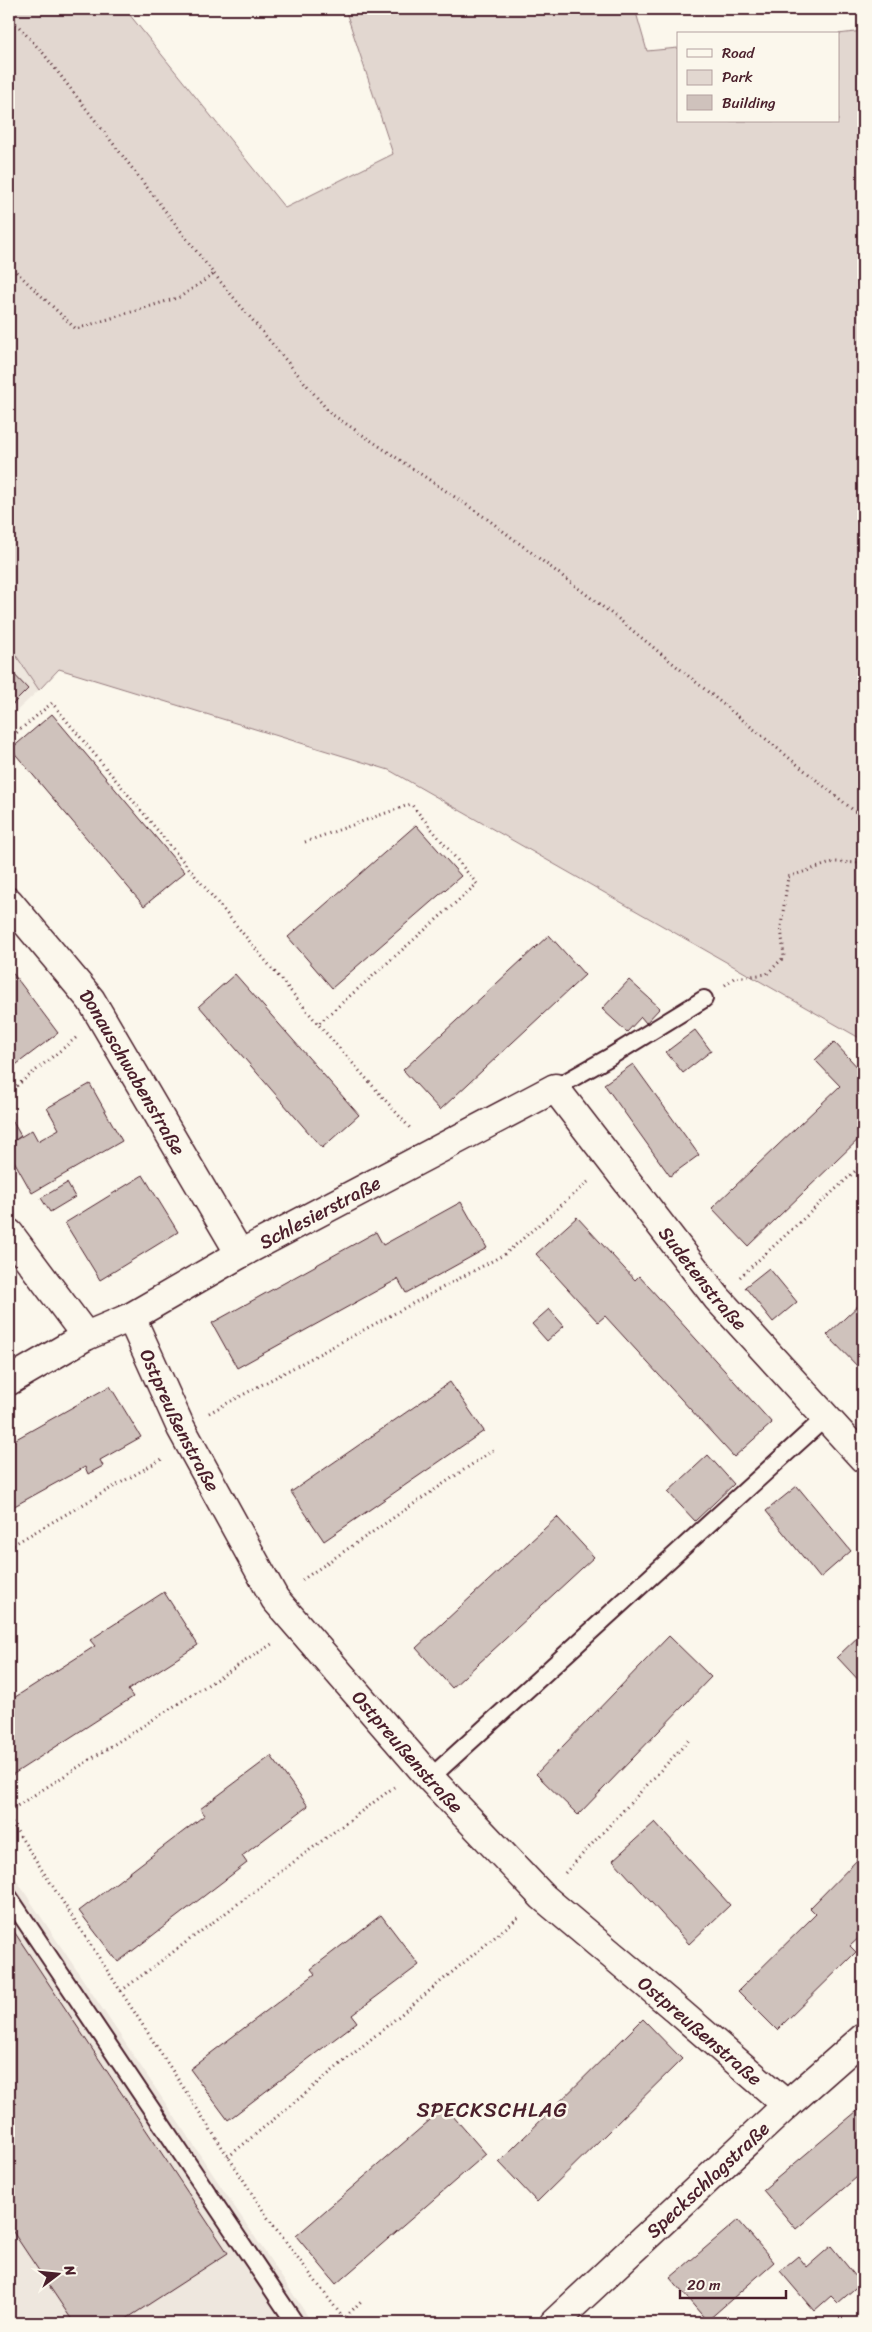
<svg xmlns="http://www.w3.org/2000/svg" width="872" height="2332" viewBox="0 0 872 2332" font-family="Sriracha,sans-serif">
<rect width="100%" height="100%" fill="#fbf7ec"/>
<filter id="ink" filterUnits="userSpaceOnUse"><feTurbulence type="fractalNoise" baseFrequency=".02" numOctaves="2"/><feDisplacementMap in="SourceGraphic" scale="10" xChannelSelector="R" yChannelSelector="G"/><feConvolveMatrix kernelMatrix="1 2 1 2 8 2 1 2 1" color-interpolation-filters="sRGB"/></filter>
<g filter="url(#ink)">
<g fill="#eee7de">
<polygon points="9,645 39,690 9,718"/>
<polygon points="9,1869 311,2321 314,2323 9,2323"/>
</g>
<polygon fill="#e2d7d0" stroke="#967b7e" points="9,9 125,9 285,208 393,154 345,9 635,9 647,51 678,48 678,121 838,121 838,34 863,31 863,1040 389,770 59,669 39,690 9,645"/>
<g fill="#cfc2bc" stroke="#4a1f2b">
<polygon points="9,669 28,689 9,708"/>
<polygon points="52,714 185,872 144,906 11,749"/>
<polygon points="416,825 461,876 332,988 288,937"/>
<polygon points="549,935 585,975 440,1110 403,1070"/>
<polygon points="9,968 58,1033 9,1070"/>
<polygon points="235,974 359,1115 322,1148 199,1006"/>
<polygon points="629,980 660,1008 646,1023 641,1017 627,1032 602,1009"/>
<polygon points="695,1030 711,1051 683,1073 666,1052"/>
<polygon points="834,1042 863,1073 863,1135 748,1246 712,1208 840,1086 815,1060"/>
<polygon points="633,1064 699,1155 670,1176 604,1084"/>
<polygon points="90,1084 122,1141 32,1193 9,1152 9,1144 32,1130 38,1141 59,1129 47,1108"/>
<polygon points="9,1115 21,1136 9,1144"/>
<polygon points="143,1175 178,1232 100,1280 65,1223"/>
<polygon points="67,1183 75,1197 50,1212 41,1198"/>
<polygon points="461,1202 487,1248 406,1293 398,1279 237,1368 212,1323 376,1232 383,1245"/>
<polygon points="577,1217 635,1280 639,1276 772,1423 734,1457 605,1316 598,1322 536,1254"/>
<polygon points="769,1268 797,1302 773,1322 745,1287"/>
<polygon points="863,1301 863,1372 827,1335"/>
<polygon points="549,1309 564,1326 547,1341 532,1324"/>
<polygon points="450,1382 484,1431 324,1541 291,1492"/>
<polygon points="110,1386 141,1437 100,1460 103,1466 88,1474 85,1467 9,1509 9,1443"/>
<polygon points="708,1455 734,1484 695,1521 668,1492"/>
<polygon points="797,1486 851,1551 820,1578 766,1511"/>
<polygon points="557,1517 594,1557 452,1688 416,1648"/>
<polygon points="164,1592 198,1645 128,1690 133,1697 9,1777 9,1701 95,1646 90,1640"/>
<polygon points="863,1632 863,1685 837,1657"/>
<polygon points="669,1636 711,1677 578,1815 536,1774"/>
<polygon points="271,1756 308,1806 242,1856 247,1863 118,1962 79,1911 205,1815 200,1809"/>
<polygon points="655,1822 730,1905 689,1944 613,1860"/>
<polygon points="863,1854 863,1934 850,1946 856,1952 777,2030 738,1991 816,1914 810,1908"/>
<polygon points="381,1915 419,1965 352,2015 357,2022 228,2120 190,2069 315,1974 311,1969"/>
<polygon points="9,1924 228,2253 120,2323 74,2323 9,2226"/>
<polygon points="643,2019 682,2059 537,2202 499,2162"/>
<polygon points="863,2106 863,2172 796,2229 763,2190"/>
<polygon points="445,2107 486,2154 336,2284 296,2236"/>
<polygon points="738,2220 774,2262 707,2321 670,2278"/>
<polygon points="831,2246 861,2283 838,2303 831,2296 814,2311 780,2271 798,2256 807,2267"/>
</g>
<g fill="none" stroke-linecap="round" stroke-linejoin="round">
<g stroke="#4a1f2b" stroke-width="20">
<g id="lane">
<polyline points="555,1088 608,1058 704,999"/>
<polyline points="430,1778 826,1417"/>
<polyline points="9,1897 295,2323"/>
</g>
</g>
<g stroke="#4a1f2b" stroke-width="31">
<g id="street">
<path id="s1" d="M9 902 91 1000 240 1254"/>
<polyline points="9,1233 86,1336"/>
<path id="s2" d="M131 1317 181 1428 275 1599 430 1778 543 1897 670 2004 787 2105"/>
<path id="s3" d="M9 1381 86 1336 131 1317 240 1254 555 1088 717 1298 863 1458"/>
<path id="s4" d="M554 2323 787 2105 863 2038"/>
</g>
</g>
<g stroke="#4a1f2b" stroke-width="3" stroke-dasharray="1 4" stroke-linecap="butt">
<polyline points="9,16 43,53 214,274 330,413 486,518 616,617 863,818"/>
<polyline points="9,265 76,329 180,297 214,274"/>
<polyline points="9,739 52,703 318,1024 410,1128"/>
<polyline points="305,842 411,804 477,884 318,1024"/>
<polyline points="725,985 734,978 767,974 784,957 781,926 788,877 834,862 863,863"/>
<polyline points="9,1092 77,1037"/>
<polyline points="740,1277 863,1164"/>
<polyline points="209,1413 505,1254 588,1182"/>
<polyline points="9,1547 162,1459"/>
<polyline points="302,1580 496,1448"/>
<polyline points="9,1811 272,1644"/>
<polyline points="9,1819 268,2218 344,2319 362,2300"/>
<polyline points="565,1873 689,1740"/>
<polyline points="121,1991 394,1787"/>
<polyline points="228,2157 519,1917"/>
</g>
<use href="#lane" stroke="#fbf7ec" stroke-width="16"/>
<use href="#street" stroke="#fbf7ec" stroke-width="28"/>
</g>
</g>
<g text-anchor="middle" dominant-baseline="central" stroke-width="5" stroke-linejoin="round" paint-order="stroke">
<g font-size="19" fill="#4a1f2b" stroke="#fbf7ec">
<text stroke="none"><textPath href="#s1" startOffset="211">Donauschwabenstraße</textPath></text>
<text stroke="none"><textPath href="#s3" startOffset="354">Schlesierstraße</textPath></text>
<text stroke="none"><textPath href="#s3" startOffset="861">Sudetenstraße</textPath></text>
<text stroke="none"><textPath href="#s2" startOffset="114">Ostpreußenstraße</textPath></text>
<text stroke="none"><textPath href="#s2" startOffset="519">Ostpreußenstraße</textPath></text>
<text stroke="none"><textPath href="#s2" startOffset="924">Ostpreußenstraße</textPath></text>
<text stroke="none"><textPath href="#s4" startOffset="210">Speckschlagstraße</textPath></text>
</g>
<g font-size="21" letter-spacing="1" fill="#4a1f2b" stroke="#fbf7ec">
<text x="492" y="2110">SPECKSCHLAG</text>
</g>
</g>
<rect width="872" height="2332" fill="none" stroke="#fbf7ec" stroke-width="30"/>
<rect x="15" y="15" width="842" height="2302" fill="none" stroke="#4a1f2b" stroke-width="2" filter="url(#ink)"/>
<rect x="677" y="32" width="162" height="90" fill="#fbf7ec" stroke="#b4a19f"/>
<rect x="687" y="49" width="25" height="8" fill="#fbf7ec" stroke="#b4a19f"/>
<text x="722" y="58" font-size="15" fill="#4a1f2b">Road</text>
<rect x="687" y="70" width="25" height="15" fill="#e2d7d0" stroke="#b4a19f"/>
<text x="722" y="82" font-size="15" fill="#4a1f2b">Park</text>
<rect x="687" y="95" width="25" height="15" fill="#cfc2bc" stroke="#b4a19f"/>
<text x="722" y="108" font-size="15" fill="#4a1f2b">Building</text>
<g transform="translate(58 2274) rotate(74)" stroke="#fbf7ec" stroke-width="4" paint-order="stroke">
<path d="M0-4L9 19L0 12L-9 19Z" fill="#4a1f2b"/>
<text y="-8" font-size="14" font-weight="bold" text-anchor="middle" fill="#4a1f2b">N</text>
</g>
<path d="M680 2290v8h106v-8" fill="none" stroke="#4a1f2b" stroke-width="2.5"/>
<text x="687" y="2290" font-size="15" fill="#4a1f2b" stroke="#fbf7ec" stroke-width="4" paint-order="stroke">20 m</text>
</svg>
